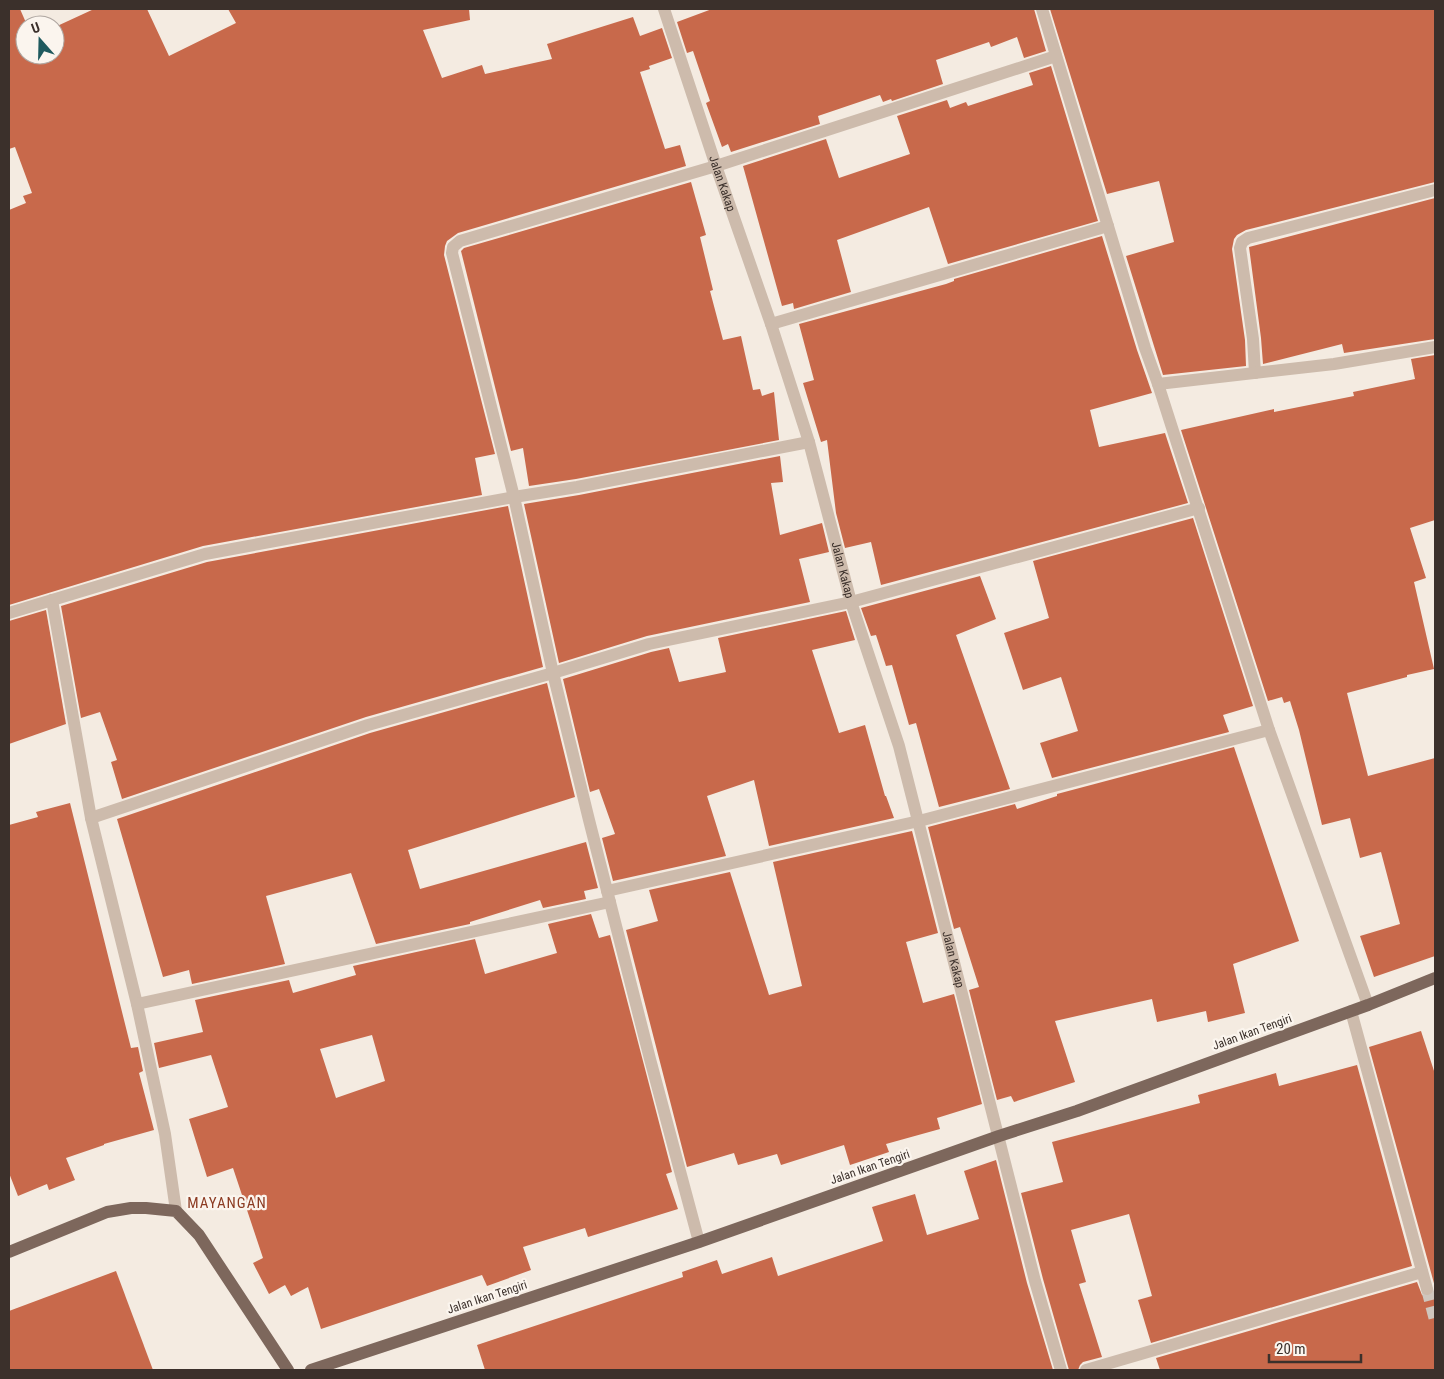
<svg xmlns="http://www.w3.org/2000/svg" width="1444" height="1379" viewBox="0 0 1444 1379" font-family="'Roboto Condensed',sans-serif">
<rect width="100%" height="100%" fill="#f4ebe1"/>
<g fill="#c8694b" fill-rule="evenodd">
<polygon points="9,9 20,9 27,25 25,25 25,55 55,55 55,27 94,9 147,9 169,56 236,23 228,9 469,9 470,20 423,30 442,78 482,65 485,74 552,59 547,44 633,17 640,36 662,28 672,58 649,66 650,69 640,72 665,149 680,145 686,166 458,233 447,241 445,246 444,255 495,454 475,458 482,495 203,546 9,605 9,210 26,203 23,196 32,193 15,147 9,149"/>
<polygon points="712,9 1034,9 1046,51 1024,58 1017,37 991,47 989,42 936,60 943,84 892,101 891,99 883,102 880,95 818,116 820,124 731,152 728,144 722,147 706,103 710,101 693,51 687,53 677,22"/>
<polygon points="1050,9 1435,9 1435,182 1246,230 1237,235 1234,239 1232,249 1245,340 1246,366 1163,375 1126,256 1174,242 1159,181 1107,194"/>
<polygon points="1051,66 1098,221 948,264 929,207 837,240 851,292 794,309 793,303 782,306 743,166 826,139 839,178 910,154 897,116 947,100 950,108 966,102 968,106 1033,85 1029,73"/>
<polygon points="691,182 706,235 700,237 713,290 710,291 723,340 741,336 753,390 760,389 762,396 774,392 779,440 576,479 529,486 523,448 511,451 461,251 464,248"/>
<polygon points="1435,198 1435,339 1344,353 1342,344 1263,364 1261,338 1249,247"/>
<polygon points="1102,236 1137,350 1152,393 1090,410 1099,447 1165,433 1188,503 881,585 871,542 845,548 836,513 827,440 821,442 803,383 814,380 799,324 946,284 954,281 954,279"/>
<polygon points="1435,355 1435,520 1410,528 1426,578 1414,582 1434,669 1407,675 1407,677 1347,693 1368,776 1435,758 1435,956 1374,977 1360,936 1400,924 1381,852 1360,858 1350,818 1322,825 1299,730 1290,701 1284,703 1282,697 1268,701 1181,430 1274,409 1274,412 1354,396 1353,392 1415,379 1411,359"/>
<polygon points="780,456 783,482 771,483 780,535 822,523 829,552 799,559 810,602 647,636 559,663 524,504 579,495"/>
<polygon points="508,506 543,667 366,717 122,799 111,762 117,760 100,712 81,718 61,606 207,562"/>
<polygon points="1193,518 1253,706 1223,715 1229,732 1052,778 1040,743 1078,731 1061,677 1023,690 1004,633 1049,618 1033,561"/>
<polygon points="980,576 996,619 956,635 1010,789 939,807 916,723 909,725 892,665 886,666 876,635 871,636 861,608"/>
<polygon points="46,610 66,724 9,744 9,621"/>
<polygon points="846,611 855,640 812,650 839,733 865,725 885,796 886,796 894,818 769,846 754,780 707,796 726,856 613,881 602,838 615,834 599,789 590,792 563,679 651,652 669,648 679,682 726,672 718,638"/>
<polygon points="547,683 575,797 408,850 420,889 586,842 598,888 584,891 586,899 543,908 540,900 470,922 470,924 376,944 351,873 266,896 285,964 192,984 189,970 163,977 117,819 370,733"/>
<polygon points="1234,747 1299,941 1233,964 1245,1013 1208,1022 1206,1011 1157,1022 1152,999 1055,1021 1075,1082 1014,1102 1011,1096 997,1100 969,990 979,987 960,927 954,929 928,827 1015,804 1017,809 1057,796 1057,794"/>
<polygon points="70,803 131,1048 138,1047 143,1071 139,1073 154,1130 104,1144 104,1145 66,1158 75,1180 49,1190 47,1184 18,1196 9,1173 9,825 38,817 36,812"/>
<polygon points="912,831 938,933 906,942 923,1003 954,994 982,1104 937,1118 940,1129 886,1144 889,1152 850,1165 844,1145 781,1165 777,1154 738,1165 734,1153 687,1167 626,930 658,921 649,890 730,872 769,995 802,986 773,862"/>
<path d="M591 914 599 938 610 935 672 1172 666 1174 678 1209 588 1237 585 1228 523 1247 531 1270 487 1286 482 1275 321 1329 308 1287 291 1296 285 1285 269 1294 253 1263 263 1258 233 1168 207 1177 189 1119 228 1107 211 1055 159 1068 154 1043 203 1032 195 1000 289 980 293 993 356 975 353 966 475 939 485 974 557 953 548 924ZM372 1035 385 1081 336 1098 320 1049Z"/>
<polygon points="1421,1031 1435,1074 1435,1370 1160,1370 1156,1358 1417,1282 1422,1295 1429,1297 1433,1294 1435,1287 1369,1047"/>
<polygon points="1357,1065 1412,1266 1151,1343 1138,1300 1152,1296 1129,1214 1071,1230 1086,1282 1079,1284 1102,1357 1083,1362 1080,1365 1078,1370 1069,1370 1043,1279 1021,1193 1063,1182 1052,1142 1200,1103 1198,1095 1276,1073 1279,1086"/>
<polygon points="996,1160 1027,1283 1053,1370 485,1370 477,1345 683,1277 682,1272 717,1260 722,1274 772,1257 778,1276 883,1241 872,1207 915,1194 927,1235 979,1219 964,1171"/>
<polygon points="116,1271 153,1370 9,1370 9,1311"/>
</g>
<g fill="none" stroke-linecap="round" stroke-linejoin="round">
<polyline stroke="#cfc6bd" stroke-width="12" stroke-dasharray="12 6" stroke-linecap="butt" points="1427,1289 1435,1320"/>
<g stroke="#cdbbac" stroke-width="12">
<path id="s1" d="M664 9 716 166 771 324 809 442 851 602 899 746 1035 1281 1061 1370"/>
<polyline points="1042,9 1145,348 1158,384 1269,730 1368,1005"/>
<polyline points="771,324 1108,226"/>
<polyline points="1255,373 1253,339 1240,248 1242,242 1248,238 1435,190"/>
<polyline points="1158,384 1334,364 1435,347"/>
<polyline points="52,600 91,818 137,1004 165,1134 176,1211"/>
<polyline points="9,613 205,554 514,497 577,487 809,442"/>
<polyline points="91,818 368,725 553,673 649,644 851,602 1199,508"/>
<polyline points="607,891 919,821 1269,730"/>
<polyline points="137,1004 610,902"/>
<polyline points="1351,1011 1427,1289"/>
<polyline points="699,1242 650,1059 589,820 553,673 514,497 452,253 453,247 460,241 716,166 1056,56"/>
<polyline points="1086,1370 1422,1272"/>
</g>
<g stroke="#7d675c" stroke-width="12">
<polyline points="9,1252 107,1212 131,1208 146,1208 176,1211 199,1235 288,1370"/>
<polyline points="311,1370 699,1242 999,1136 1077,1111 1368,1005 1435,978"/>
</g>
</g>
<g text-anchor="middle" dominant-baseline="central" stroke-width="4.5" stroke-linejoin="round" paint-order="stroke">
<g font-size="12" fill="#3b302b" stroke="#fbf5ee">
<text stroke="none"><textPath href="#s1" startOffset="184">Jalan Kakap</textPath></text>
<text stroke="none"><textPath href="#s1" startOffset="589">Jalan Kakap</textPath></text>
<text stroke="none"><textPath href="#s1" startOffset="994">Jalan Kakap</textPath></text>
<text transform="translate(1252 1032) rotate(-20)">Jalan Ikan Tengiri</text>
<text transform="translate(870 1167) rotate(-19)">Jalan Ikan Tengiri</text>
<text transform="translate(487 1297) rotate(-18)">Jalan Ikan Tengiri</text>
</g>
<g font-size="15" letter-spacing="1" fill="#8c3b22" stroke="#fbf5ee">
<text x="227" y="1203">MAYANGAN</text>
</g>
</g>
<rect width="1444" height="1379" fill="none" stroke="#3b302b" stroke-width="20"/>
<g transform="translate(40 40) rotate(340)"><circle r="24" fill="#fbf5ee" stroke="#aea6a0"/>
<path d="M0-4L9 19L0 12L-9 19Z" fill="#1f5a5e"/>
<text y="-8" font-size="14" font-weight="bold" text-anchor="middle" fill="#3b302b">U</text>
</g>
<path d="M1269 1354v8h92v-8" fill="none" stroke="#3b302b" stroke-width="2.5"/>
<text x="1276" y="1354" font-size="15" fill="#3b302b" stroke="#fbf5ee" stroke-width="4" paint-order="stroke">20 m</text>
</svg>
